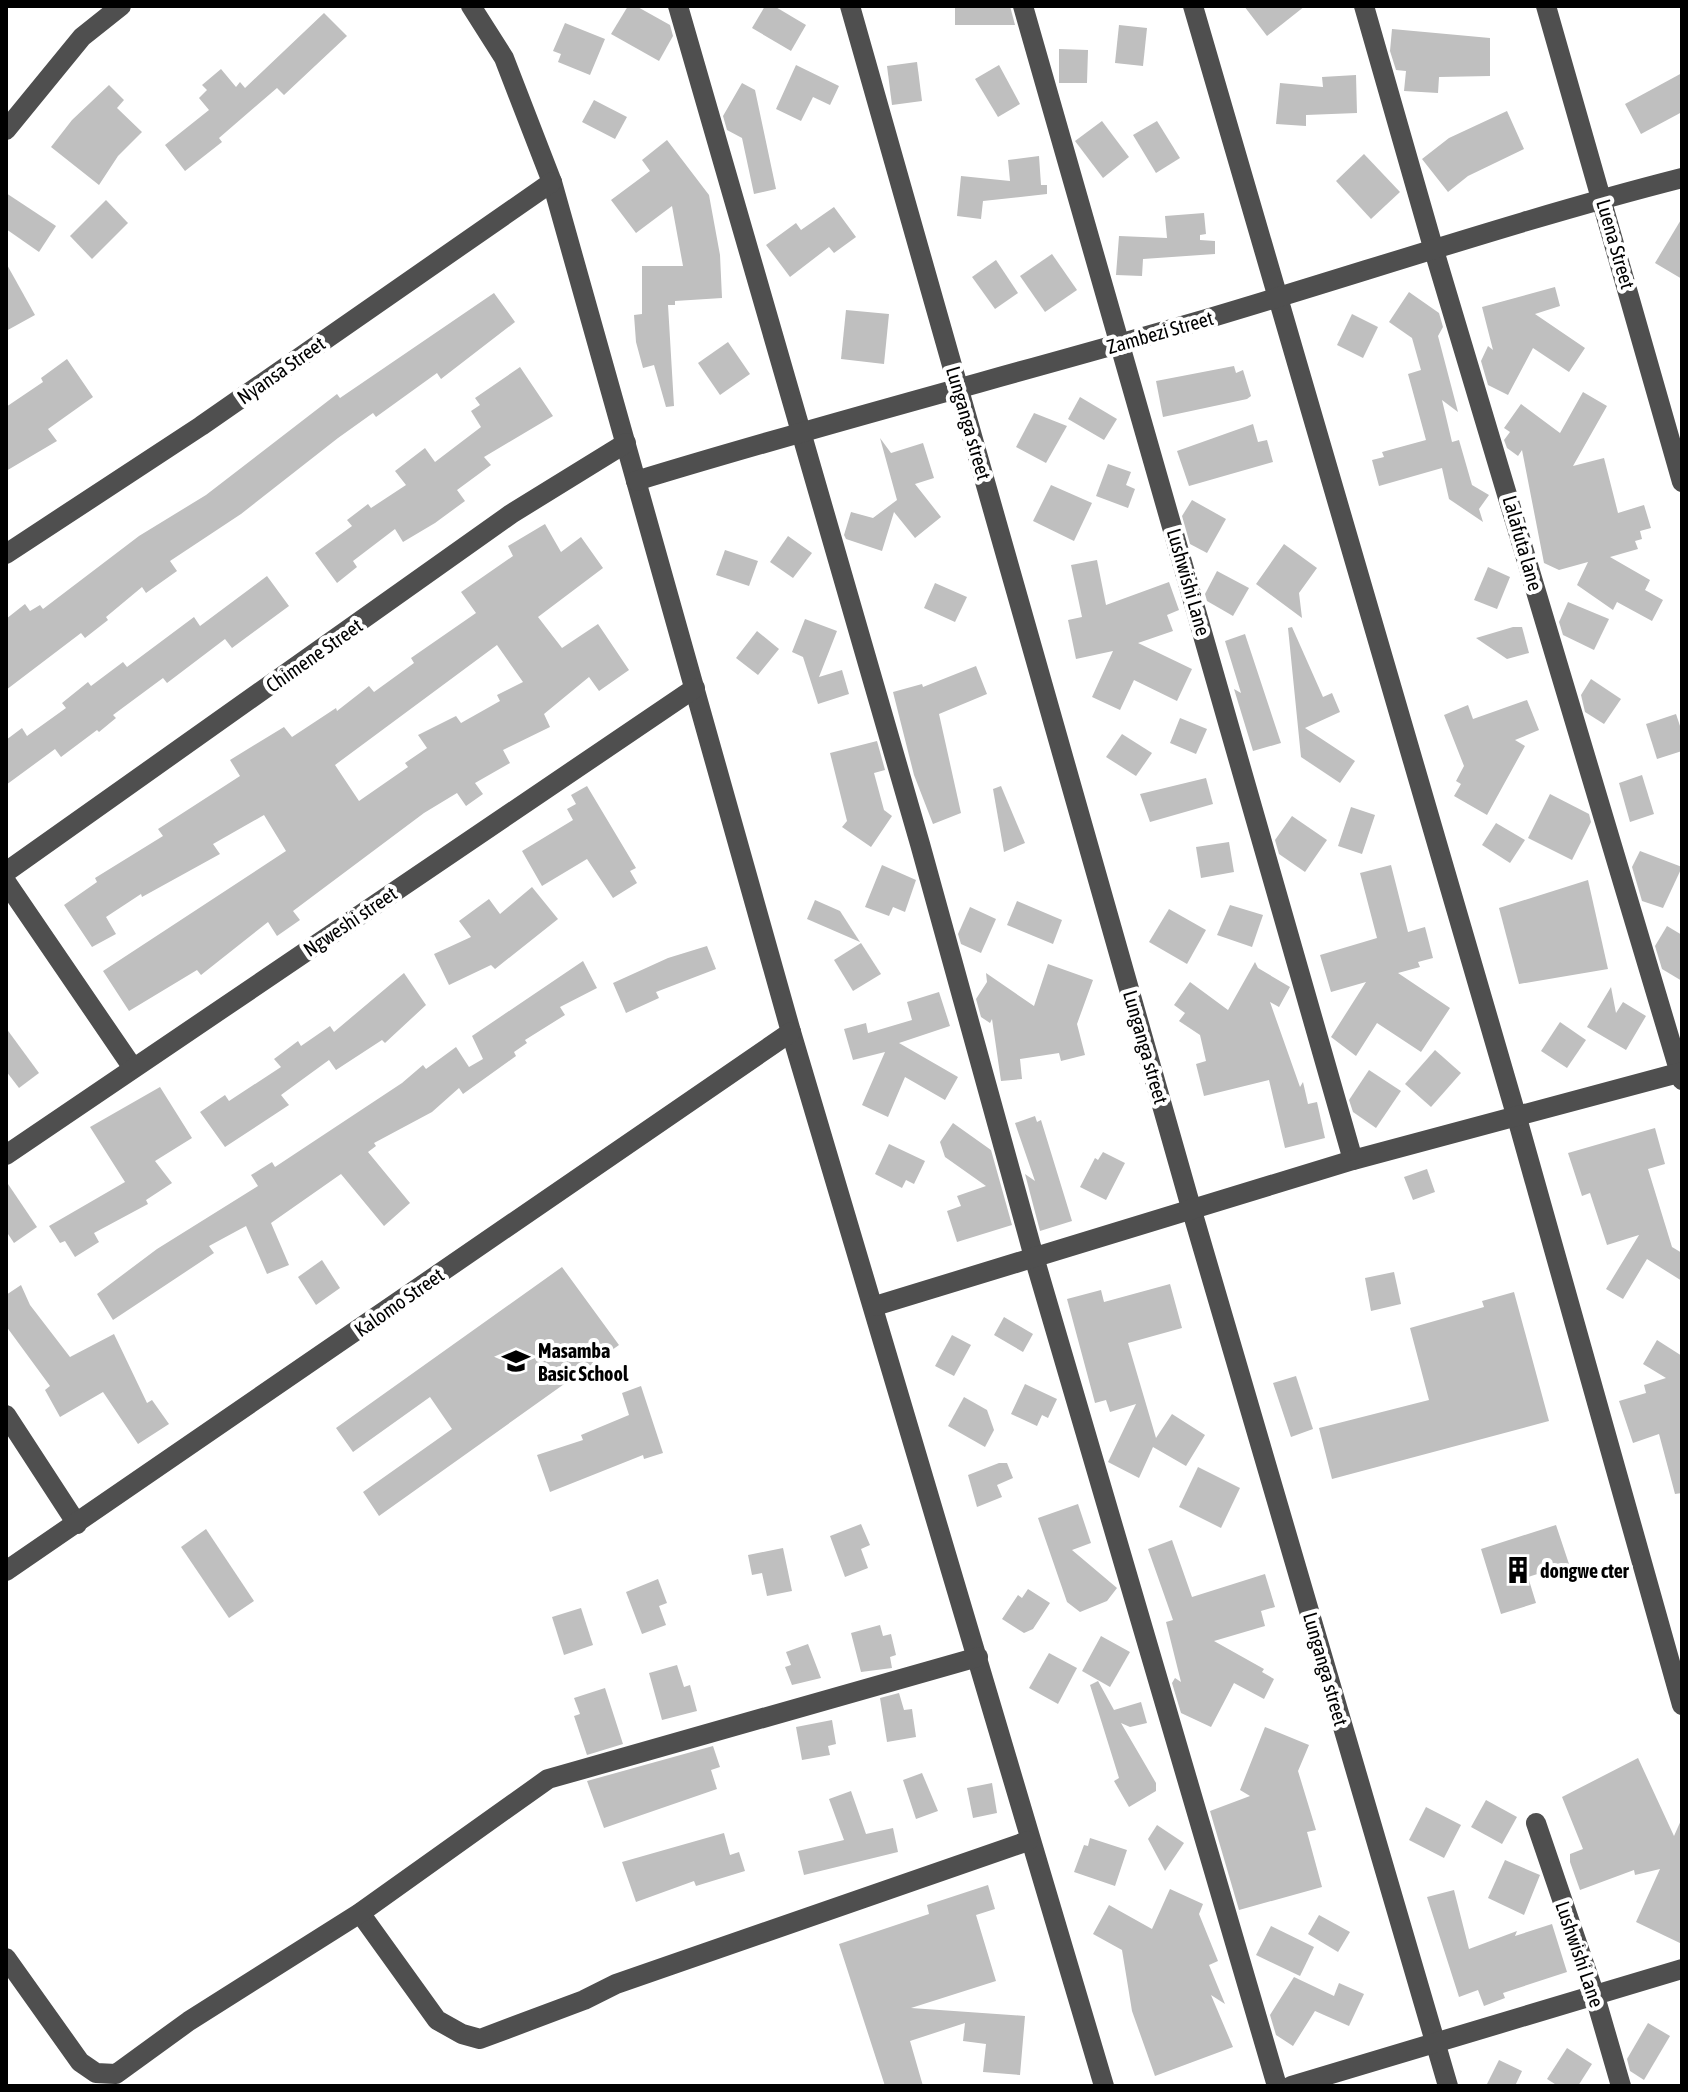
<svg xmlns="http://www.w3.org/2000/svg" width="1688" height="2092" viewBox="0 0 1688 2092" font-family="'Asap Condensed',sans-serif">
<rect width="100%" height="100%" fill="#fff"/>
<g fill="#bfbfbf" fill-rule="evenodd">
<polygon points="628,6 636,6 670,25 673,36 659,61 611,34"/>
<polygon points="765,6 774,6 806,25 791,51 752,28"/>
<polygon points="955,6 1010,6 1015,25 955,25"/>
<polygon points="1244,6 1305,6 1267,36"/>
<polygon points="324,13 347,36 284,95 277,88 219,138 222,142 185,171 165,145 209,110 199,98 207,90 202,85 221,69 236,87 240,82 245,88"/>
<polygon points="565,23 605,39 590,75 558,62 561,54 553,51"/>
<polygon points="1119,25 1147,28 1143,66 1115,63"/>
<polygon points="1392,29 1490,38 1490,76 1439,77 1438,93 1404,91 1406,71 1396,70 1390,51"/>
<polygon points="1059,49 1088,50 1087,83 1059,83"/>
<polygon points="917,62 922,101 892,105 887,66"/>
<polygon points="796,65 839,86 830,105 813,97 801,121 776,109"/>
<polygon points="999,65 1020,104 998,117 975,79"/>
<polygon points="1682,73 1682,112 1641,134 1625,104"/>
<polygon points="1356,75 1357,113 1306,115 1306,126 1276,124 1280,83 1323,87 1322,77"/>
<polygon points="742,83 755,90 776,189 754,194 742,138 727,130 723,116"/>
<polygon points="109,85 124,100 117,108 142,132 118,156 99,185 51,147 72,120"/>
<polygon points="594,100 627,117 615,139 582,122"/>
<polygon points="1507,111 1524,149 1468,176 1448,192 1422,159 1449,138"/>
<polygon points="1102,121 1129,157 1103,178 1075,141"/>
<polygon points="1157,121 1180,158 1156,173 1133,135"/>
<polygon points="667,140 709,195 720,255 722,298 675,301 675,305 668,305 674,406 666,407 654,365 643,368 636,342 634,315 642,314 642,266 683,266 672,206 636,233 611,200 650,171 642,160"/>
<polygon points="1364,154 1400,192 1371,219 1336,181"/>
<polygon points="1039,156 1041,185 1047,185 1047,194 983,201 981,219 957,216 961,176 1010,181 1008,160"/>
<polygon points="6,193 56,226 39,252 6,229"/>
<polygon points="106,200 128,223 92,259 70,236"/>
<polygon points="834,207 856,237 834,253 829,247 790,277 766,245 796,223 801,230"/>
<polygon points="1204,213 1206,234 1200,235 1200,240 1215,241 1215,254 1143,259 1142,276 1116,275 1119,236 1167,238 1165,216"/>
<polygon points="1682,218 1682,279 1655,263"/>
<polygon points="1052,254 1077,290 1045,312 1020,276"/>
<polygon points="996,260 1018,293 995,309 972,277"/>
<polygon points="6,263 35,315 6,331"/>
<polygon points="1555,287 1560,306 1535,314 1585,348 1569,372 1533,348 1508,395 1488,385 1481,361 1488,346 1493,350 1482,307"/>
<polygon points="1409,292 1439,313 1443,327 1438,336 1458,412 1442,400 1452,442 1459,440 1472,485 1489,495 1479,509 1483,522 1449,499 1442,468 1379,486 1372,460 1384,457 1382,452 1426,440 1408,374 1421,370 1412,338 1389,322"/>
<polygon points="494,293 515,322 441,379 437,373 376,417 373,413 338,438 241,514 170,561 177,571 146,593 142,587 106,617 108,620 85,638 81,633 6,690 6,619 25,604 30,611 40,605 43,609 139,536 206,495 337,394 340,398"/>
<polygon points="846,310 889,314 884,364 841,359"/>
<polygon points="1352,314 1378,327 1363,358 1337,345"/>
<polygon points="728,342 750,374 720,395 698,363"/>
<polygon points="67,359 93,397 48,429 57,441 6,471 6,407 43,382 41,378"/>
<polygon points="1234,366 1236,373 1243,370 1251,396 1247,399 1163,417 1156,381"/>
<polygon points="520,367 553,416 484,457 491,465 457,490 465,501 435,523 403,542 395,529 353,561 357,567 337,583 315,553 352,526 347,520 368,504 371,508 406,485 395,471 425,448 435,462 481,427 471,411 480,405 475,398"/>
<polygon points="1583,392 1607,406 1573,466 1604,458 1618,513 1644,505 1651,528 1640,531 1642,539 1635,541 1638,549 1610,557 1650,580 1645,590 1663,600 1652,621 1617,602 1613,610 1577,585 1588,562 1559,570 1544,563 1522,450 1518,456 1507,448 1504,440 1510,432 1504,428 1521,404 1560,433"/>
<polygon points="1080,397 1117,419 1104,440 1068,419"/>
<polygon points="1034,413 1067,426 1046,463 1016,447"/>
<polygon points="1253,424 1258,442 1267,440 1273,462 1189,486 1177,451"/>
<polygon points="880,438 891,453 923,443 934,478 915,484 941,517 915,538 894,512 882,551 846,539 844,535 851,512 873,518 897,500"/>
<polygon points="1108,464 1131,472 1126,485 1135,489 1128,508 1096,496"/>
<polygon points="1051,485 1092,503 1074,541 1033,521"/>
<polygon points="1192,500 1226,519 1207,553 1190,544 1182,516"/>
<path d="M545 524 561 552 581 537 603 568 538 617 562 648 598 624 629 670 599 691 589 677 544 714 550 727 503 750 510 763 475 783 483 794 466 806 457 793 424 813 293 911 300 920 277 936 268 922 201 975 197 970 129 1011 103 971 286 851 264 815 213 844 220 854 142 897 141 894 106 917 116 934 92 947 64 905 97 882 95 878 163 836 158 829 240 776 230 760 284 727 292 737 336 708 337 711 369 686 374 692 414 663 411 658 476 613 461 592 513 556 508 546ZM497 645 523 682 497 695 500 701 461 723 456 716 418 735 427 748 405 763 408 767 359 801 335 765Z"/>
<polygon points="788,536 812,553 793,578 770,562"/>
<polygon points="1284,544 1317,568 1299,593 1302,618 1256,584"/>
<polygon points="725,550 758,561 749,586 716,575"/>
<polygon points="1097,560 1106,605 1169,582 1179,610 1167,615 1173,631 1138,643 1192,669 1177,701 1134,680 1120,710 1092,697 1113,651 1076,659 1068,620 1082,617 1071,565"/>
<polygon points="1488,567 1510,577 1497,609 1474,600"/>
<polygon points="1217,571 1249,588 1233,616 1207,601 1205,594"/>
<polygon points="267,576 289,606 232,648 225,639 167,683 163,678 113,715 116,718 99,732 97,730 61,757 55,749 6,785 6,740 22,728 27,736 66,708 62,703 88,682 91,686 123,662 127,667 194,617 200,626"/>
<polygon points="935,583 967,597 955,622 924,608"/>
<polygon points="1568,602 1609,619 1594,650 1563,635 1559,622"/>
<polygon points="805,619 837,631 819,677 842,670 849,694 818,704 803,657 792,652"/>
<polygon points="1292,627 1323,697 1332,693 1340,712 1305,728 1355,761 1340,783 1301,757 1288,628"/>
<polygon points="1513,627 1522,627 1529,653 1507,659 1476,638"/>
<polygon points="757,631 779,649 758,675 736,658"/>
<polygon points="1245,634 1281,743 1253,751 1234,689 1241,693 1225,641"/>
<polygon points="976,666 987,694 939,714 961,813 933,824 914,775 893,692 922,684 923,687"/>
<polygon points="1591,679 1621,699 1604,724 1585,712 1581,695"/>
<polygon points="1527,700 1539,730 1515,740 1525,746 1487,815 1454,796 1461,784 1456,781 1464,766 1444,715 1468,705 1473,719"/>
<polygon points="1676,714 1682,732 1682,751 1657,759 1646,724"/>
<polygon points="1180,718 1207,729 1196,754 1170,743"/>
<polygon points="1122,734 1152,753 1136,776 1106,757"/>
<polygon points="877,741 885,770 874,773 884,810 892,816 871,847 842,827 847,821 830,753"/>
<polygon points="1642,775 1654,814 1630,822 1619,783"/>
<polygon points="1206,778 1213,804 1150,822 1140,794"/>
<polygon points="587,786 636,868 630,871 637,883 613,898 587,859 542,886 522,851 573,820 567,809 576,804 571,795"/>
<polygon points="1001,786 1025,843 1004,852 993,789"/>
<polygon points="1550,794 1589,814 1591,822 1572,860 1528,838"/>
<polygon points="1351,807 1375,815 1362,854 1338,846"/>
<polygon points="1292,816 1327,840 1305,872 1279,854 1275,840"/>
<polygon points="1496,823 1525,840 1510,863 1482,845"/>
<polygon points="1229,842 1234,872 1201,878 1196,847"/>
<polygon points="1640,851 1682,867 1663,908 1642,901 1632,867"/>
<polygon points="882,865 916,880 905,912 893,907 889,916 865,907"/>
<polygon points="1391,865 1408,932 1425,927 1433,958 1418,962 1420,967 1398,973 1450,1008 1421,1052 1377,1023 1356,1056 1331,1037 1366,982 1331,992 1320,955 1377,938 1360,873"/>
<polygon points="1588,880 1608,969 1519,984 1499,908"/>
<polygon points="532,887 558,919 495,969 491,965 449,985 434,954 471,937 459,921 489,899 500,914"/>
<polygon points="815,900 840,911 860,942 807,919"/>
<polygon points="1017,901 1062,920 1053,944 1007,925"/>
<polygon points="1230,905 1263,915 1252,947 1217,935"/>
<polygon points="970,907 996,919 981,953 961,944 958,934"/>
<polygon points="1169,909 1206,930 1187,964 1149,942"/>
<polygon points="1667,926 1682,935 1682,981 1662,969 1655,946"/>
<polygon points="861,943 881,974 853,991 834,960"/>
<polygon points="707,946 716,969 656,992 659,998 626,1013 613,983 668,958"/>
<polygon points="583,961 597,988 560,1007 565,1015 525,1040 527,1043 514,1052 516,1056 463,1094 459,1088 432,1112 374,1143 376,1146 368,1152 410,1203 384,1226 341,1174 271,1223 289,1265 267,1274 246,1226 209,1246 214,1253 113,1320 97,1294 157,1249 258,1186 251,1175 272,1162 275,1167 402,1083 423,1065 426,1069 456,1047 469,1067 483,1059 472,1036"/>
<polygon points="1255,962 1258,968 1290,987 1279,1007 1270,1002 1300,1087 1303,1082 1308,1104 1317,1102 1325,1138 1285,1148 1269,1080 1204,1096 1196,1064 1206,1061 1200,1035 1179,1021 1185,1013 1174,1005 1190,982 1228,1010"/>
<polygon points="1048,964 1093,980 1077,1024 1085,1055 1061,1061 1059,1053 1020,1059 1022,1079 1001,1081 992,1019 990,1023 981,1017 976,999 987,982 986,973 1034,1006"/>
<polygon points="404,973 426,1005 385,1043 382,1040 336,1070 329,1060 281,1095 289,1105 225,1147 200,1112 225,1095 229,1101 281,1067 274,1059 298,1041 301,1046 330,1026 334,1032"/>
<polygon points="1611,987 1616,1013 1623,1002 1646,1016 1626,1050 1587,1027"/>
<polygon points="939,992 950,1026 899,1043 958,1077 945,1100 905,1077 888,1117 862,1105 885,1052 853,1060 844,1029 866,1023 868,1033 912,1020 907,1002"/>
<polygon points="1560,1022 1586,1040 1567,1068 1541,1051"/>
<polygon points="6,1028 39,1073 19,1088 6,1071"/>
<polygon points="1435,1050 1461,1073 1431,1107 1405,1084"/>
<polygon points="1369,1070 1401,1091 1376,1128 1353,1112 1349,1100"/>
<polygon points="160,1087 192,1138 155,1161 172,1183 146,1200 148,1204 94,1233 99,1242 75,1257 65,1241 60,1243 49,1226 125,1182 90,1127"/>
<polygon points="1035,1116 1037,1122 1041,1120 1072,1221 1040,1231 1025,1174 1035,1181 1015,1123"/>
<polygon points="953,1123 991,1150 1012,1225 957,1242 947,1211 961,1206 957,1196 986,1186 945,1157 940,1142"/>
<polygon points="1655,1128 1665,1164 1648,1169 1672,1247 1682,1253 1682,1281 1647,1259 1623,1299 1606,1289 1639,1235 1607,1245 1590,1193 1582,1196 1568,1153"/>
<polygon points="889,1144 925,1161 914,1184 906,1180 902,1188 875,1174"/>
<polygon points="1103,1152 1125,1163 1106,1200 1080,1187 1095,1158 1098,1160"/>
<polygon points="1427,1169 1435,1192 1413,1200 1404,1177"/>
<polygon points="6,1181 37,1227 14,1243 6,1231"/>
<polygon points="322,1260 340,1288 316,1305 298,1277"/>
<polygon points="562,1267 619,1345 379,1516 363,1492 452,1429 430,1397 353,1452 336,1428"/>
<polygon points="1394,1272 1401,1304 1371,1311 1365,1278"/>
<polygon points="1170,1284 1182,1328 1128,1343 1156,1438 1172,1414 1205,1435 1186,1466 1153,1447 1139,1478 1108,1462 1136,1404 1110,1412 1106,1400 1095,1403 1067,1299 1101,1290 1104,1302"/>
<polygon points="21,1285 30,1305 70,1357 114,1334 147,1403 152,1400 169,1424 138,1444 103,1392 60,1417 45,1390 50,1386 6,1326 6,1295"/>
<polygon points="1514,1292 1549,1421 1332,1479 1319,1428 1429,1400 1410,1328 1484,1307 1482,1301"/>
<polygon points="1004,1317 1033,1334 1023,1352 994,1335"/>
<polygon points="952,1335 971,1345 954,1376 935,1366"/>
<polygon points="1657,1340 1682,1356 1682,1493 1675,1494 1659,1434 1633,1443 1619,1401 1646,1393 1644,1385 1666,1378 1643,1364"/>
<polygon points="1296,1376 1313,1429 1291,1437 1273,1383"/>
<polygon points="1025,1384 1057,1399 1048,1418 1042,1415 1037,1426 1011,1414"/>
<polygon points="641,1386 663,1453 644,1459 643,1455 550,1492 537,1455 583,1440 581,1435 629,1415 622,1393"/>
<polygon points="964,1397 987,1410 994,1430 985,1447 948,1426"/>
<polygon points="999,1463 1007,1463 1013,1478 997,1485 1002,1497 977,1507 968,1475"/>
<polygon points="1198,1467 1240,1488 1221,1528 1179,1507"/>
<polygon points="1078,1504 1091,1543 1072,1550 1117,1588 1107,1601 1080,1612 1067,1602 1038,1518"/>
<polygon points="861,1524 870,1545 861,1549 868,1568 845,1577 830,1536"/>
<polygon points="1556,1525 1569,1564 1528,1577 1536,1603 1501,1614 1481,1549"/>
<polygon points="206,1529 254,1601 229,1618 181,1547"/>
<polygon points="1172,1540 1192,1597 1265,1574 1275,1607 1261,1611 1265,1626 1214,1641 1264,1669 1262,1672 1274,1679 1264,1699 1234,1683 1211,1727 1181,1713 1172,1683 1175,1678 1181,1682 1166,1622 1173,1620 1148,1549"/>
<polygon points="783,1548 792,1591 767,1596 762,1573 752,1575 748,1555"/>
<polygon points="658,1579 667,1603 659,1606 666,1625 642,1634 626,1592"/>
<polygon points="1028,1589 1050,1603 1033,1629 1024,1633 1002,1619 1018,1595 1022,1598"/>
<polygon points="581,1608 593,1645 564,1655 552,1617"/>
<polygon points="880,1625 883,1636 891,1634 896,1655 890,1657 892,1668 861,1672 851,1633"/>
<polygon points="1101,1636 1130,1652 1110,1687 1082,1671"/>
<polygon points="808,1644 821,1678 792,1685 785,1667 791,1665 786,1652"/>
<polygon points="1049,1653 1077,1668 1058,1704 1029,1688"/>
<polygon points="677,1665 684,1687 690,1685 697,1711 662,1720 649,1673"/>
<polygon points="1098,1681 1114,1710 1141,1702 1147,1723 1130,1727 1121,1723 1156,1783 1156,1791 1129,1807 1114,1781 1119,1778 1090,1685"/>
<polygon points="605,1688 623,1744 587,1755 574,1716 580,1714 574,1698"/>
<polygon points="899,1693 904,1710 912,1709 916,1737 887,1742 880,1698"/>
<polygon points="832,1720 836,1744 828,1746 830,1755 802,1760 796,1727"/>
<polygon points="1265,1727 1309,1745 1298,1771 1316,1830 1307,1832 1322,1887 1239,1910 1210,1811 1250,1796 1240,1790"/>
<polygon points="713,1746 720,1767 711,1770 717,1789 604,1828 587,1781"/>
<polygon points="1638,1758 1674,1836 1682,1818 1682,1944 1636,1922 1660,1869 1635,1875 1634,1870 1580,1890 1570,1862 1570,1854 1583,1849 1562,1797"/>
<polygon points="922,1773 938,1811 916,1819 903,1780"/>
<polygon points="992,1783 997,1813 973,1818 967,1788"/>
<polygon points="851,1791 866,1834 893,1828 898,1852 804,1875 798,1851 844,1840 829,1799"/>
<polygon points="1486,1800 1517,1817 1502,1844 1471,1827"/>
<polygon points="1426,1807 1461,1825 1444,1858 1409,1840"/>
<polygon points="1157,1825 1184,1843 1165,1871 1148,1839"/>
<polygon points="724,1833 730,1855 739,1852 745,1871 696,1886 694,1881 636,1902 622,1862"/>
<polygon points="1090,1838 1127,1850 1115,1886 1074,1872 1084,1845 1088,1846"/>
<polygon points="1505,1860 1540,1875 1524,1915 1488,1898"/>
<polygon points="988,1885 995,1909 976,1915 996,1981 911,2008 1025,2016 1020,2075 983,2072 986,2044 963,2041 965,2023 910,2041 923,2086 885,2086 839,1944 929,1914 927,1905"/>
<polygon points="1170,1889 1203,1904 1199,1914 1218,1961 1209,1965 1225,2004 1211,1995 1233,2047 1155,2076 1132,2011 1122,1950 1093,1934 1109,1905 1152,1929"/>
<polygon points="1454,1890 1469,1949 1517,1931 1515,1936 1552,1924 1567,1972 1503,1993 1505,1998 1484,2006 1478,1990 1459,1997 1427,1897"/>
<polygon points="1319,1915 1350,1932 1338,1952 1308,1934"/>
<polygon points="1271,1926 1314,1947 1300,1976 1256,1955"/>
<polygon points="1294,1977 1334,1996 1339,1983 1364,1994 1349,2026 1315,2011 1293,2046 1276,2035 1270,2015"/>
<polygon points="1648,2023 1670,2036 1644,2080 1630,2071 1627,2059"/>
<polygon points="1567,2048 1592,2064 1578,2086 1558,2086 1547,2079"/>
<polygon points="1499,2060 1522,2071 1515,2086 1486,2086"/>
</g>
<g fill="none" stroke-linecap="round" stroke-linejoin="round">
<g stroke="#4f4f4f" stroke-width="20">
<polyline points="471,6 504,58 552,182 791,1032 1104,2086"/>
<polyline points="678,6 920,844 1034,1257 1277,2086"/>
<polyline points="850,6 1192,1211 1448,2086"/>
<polyline points="1023,6 1353,1160"/>
<polyline points="1193,6 1517,1118 1682,1705"/>
<polyline points="1364,6 1433,247 1682,1080"/>
<polyline points="1546,6 1682,482"/>
<polyline points="6,130 82,37 121,6"/>
<path d="M636 481C825 423 1016 374 1206 319 1365 272 1521 219 1682 178"/>
<polyline points="6,554 201,426 552,182"/>
<polyline points="6,872 511,514 626,443"/>
<polyline points="6,882 133,1068"/>
<polyline points="6,1155 695,688"/>
<polyline points="875,1306 1353,1160 1682,1072"/>
<polyline points="6,1415 77,1524"/>
<polyline points="6,1571 791,1032"/>
<polyline points="1536,1823 1594,1993 1621,2086"/>
<polyline points="360,1913 437,2020 462,2034 480,2039 584,2000 616,1984 1028,1841"/>
<polyline points="6,1958 80,2062 96,2073 116,2074 189,2021 360,1913 548,1779 978,1657"/>
<polyline points="1291,2086 1682,1969"/>
</g>
</g>
<defs>
<g id="school-bare" transform="scale(2.16)"><path d="M0-5L7-2L0 1L-7-2ZM-4 1L0 2.5L4 1V4Q0 6-4 4Z" fill="#000" stroke="#fff" stroke-width="2.5" paint-order="stroke"/></g>
<g id="building-bare" transform="scale(2.16)"><path d="M-4-6H4V6H1V3H-1V6H-4ZM-2.5-4.3h1.7v1.8h-1.7ZM.8-4.3h1.7v1.8H.8ZM-2.5-1h1.7V.8h-1.7ZM.8-1h1.7V.8H.8Z" fill="#000" stroke="#fff" stroke-width="2.5" paint-order="stroke"/></g>
</defs>
<g fill-rule="evenodd">
<use href="#school-bare" x="516" y="1361"/>
<use href="#building-bare" x="1518" y="1570"/>
</g>
<g text-anchor="middle" dominant-baseline="central" stroke-width="8" stroke-linejoin="round" paint-order="stroke">
<g font-size="20" fill="#000" stroke="#fff">
<text transform="translate(1616 244) rotate(74)">Luena Street</text>
<text transform="translate(1160 332) rotate(-16)">Zambezi Street</text>
<text transform="translate(281 370) rotate(-35)">Nyansa Street</text>
<text transform="translate(969 423) rotate(74)">Lunganga street</text>
<text transform="translate(1523 543) rotate(74)">Lalafuta lane</text>
<text transform="translate(1189 582) rotate(74)">Lushwishi Lane</text>
<text transform="translate(314 655) rotate(-35)">Chimene Street</text>
<text transform="translate(350 921) rotate(-34)">Ngweshi street</text>
<text transform="translate(1146 1047) rotate(74)">Lunganga street</text>
<text transform="translate(399 1302) rotate(-35)">Kalomo Street</text>
<text transform="translate(1326 1669) rotate(74)">Lunganga street</text>
<text transform="translate(1580 1954) rotate(71)">Lushwishi Lane</text>
</g>
<g font-size="20" font-weight="bold" fill="#000" stroke="#fff" text-anchor="start">
<text x="538" y="1350">Masamba<tspan x="538" dy="23">Basic School</tspan></text>
<text x="1540" y="1570">dongwe cter</text>
</g>
</g>
<rect width="1688" height="2092" fill="none" stroke="#000000" stroke-width="16"/>
</svg>
